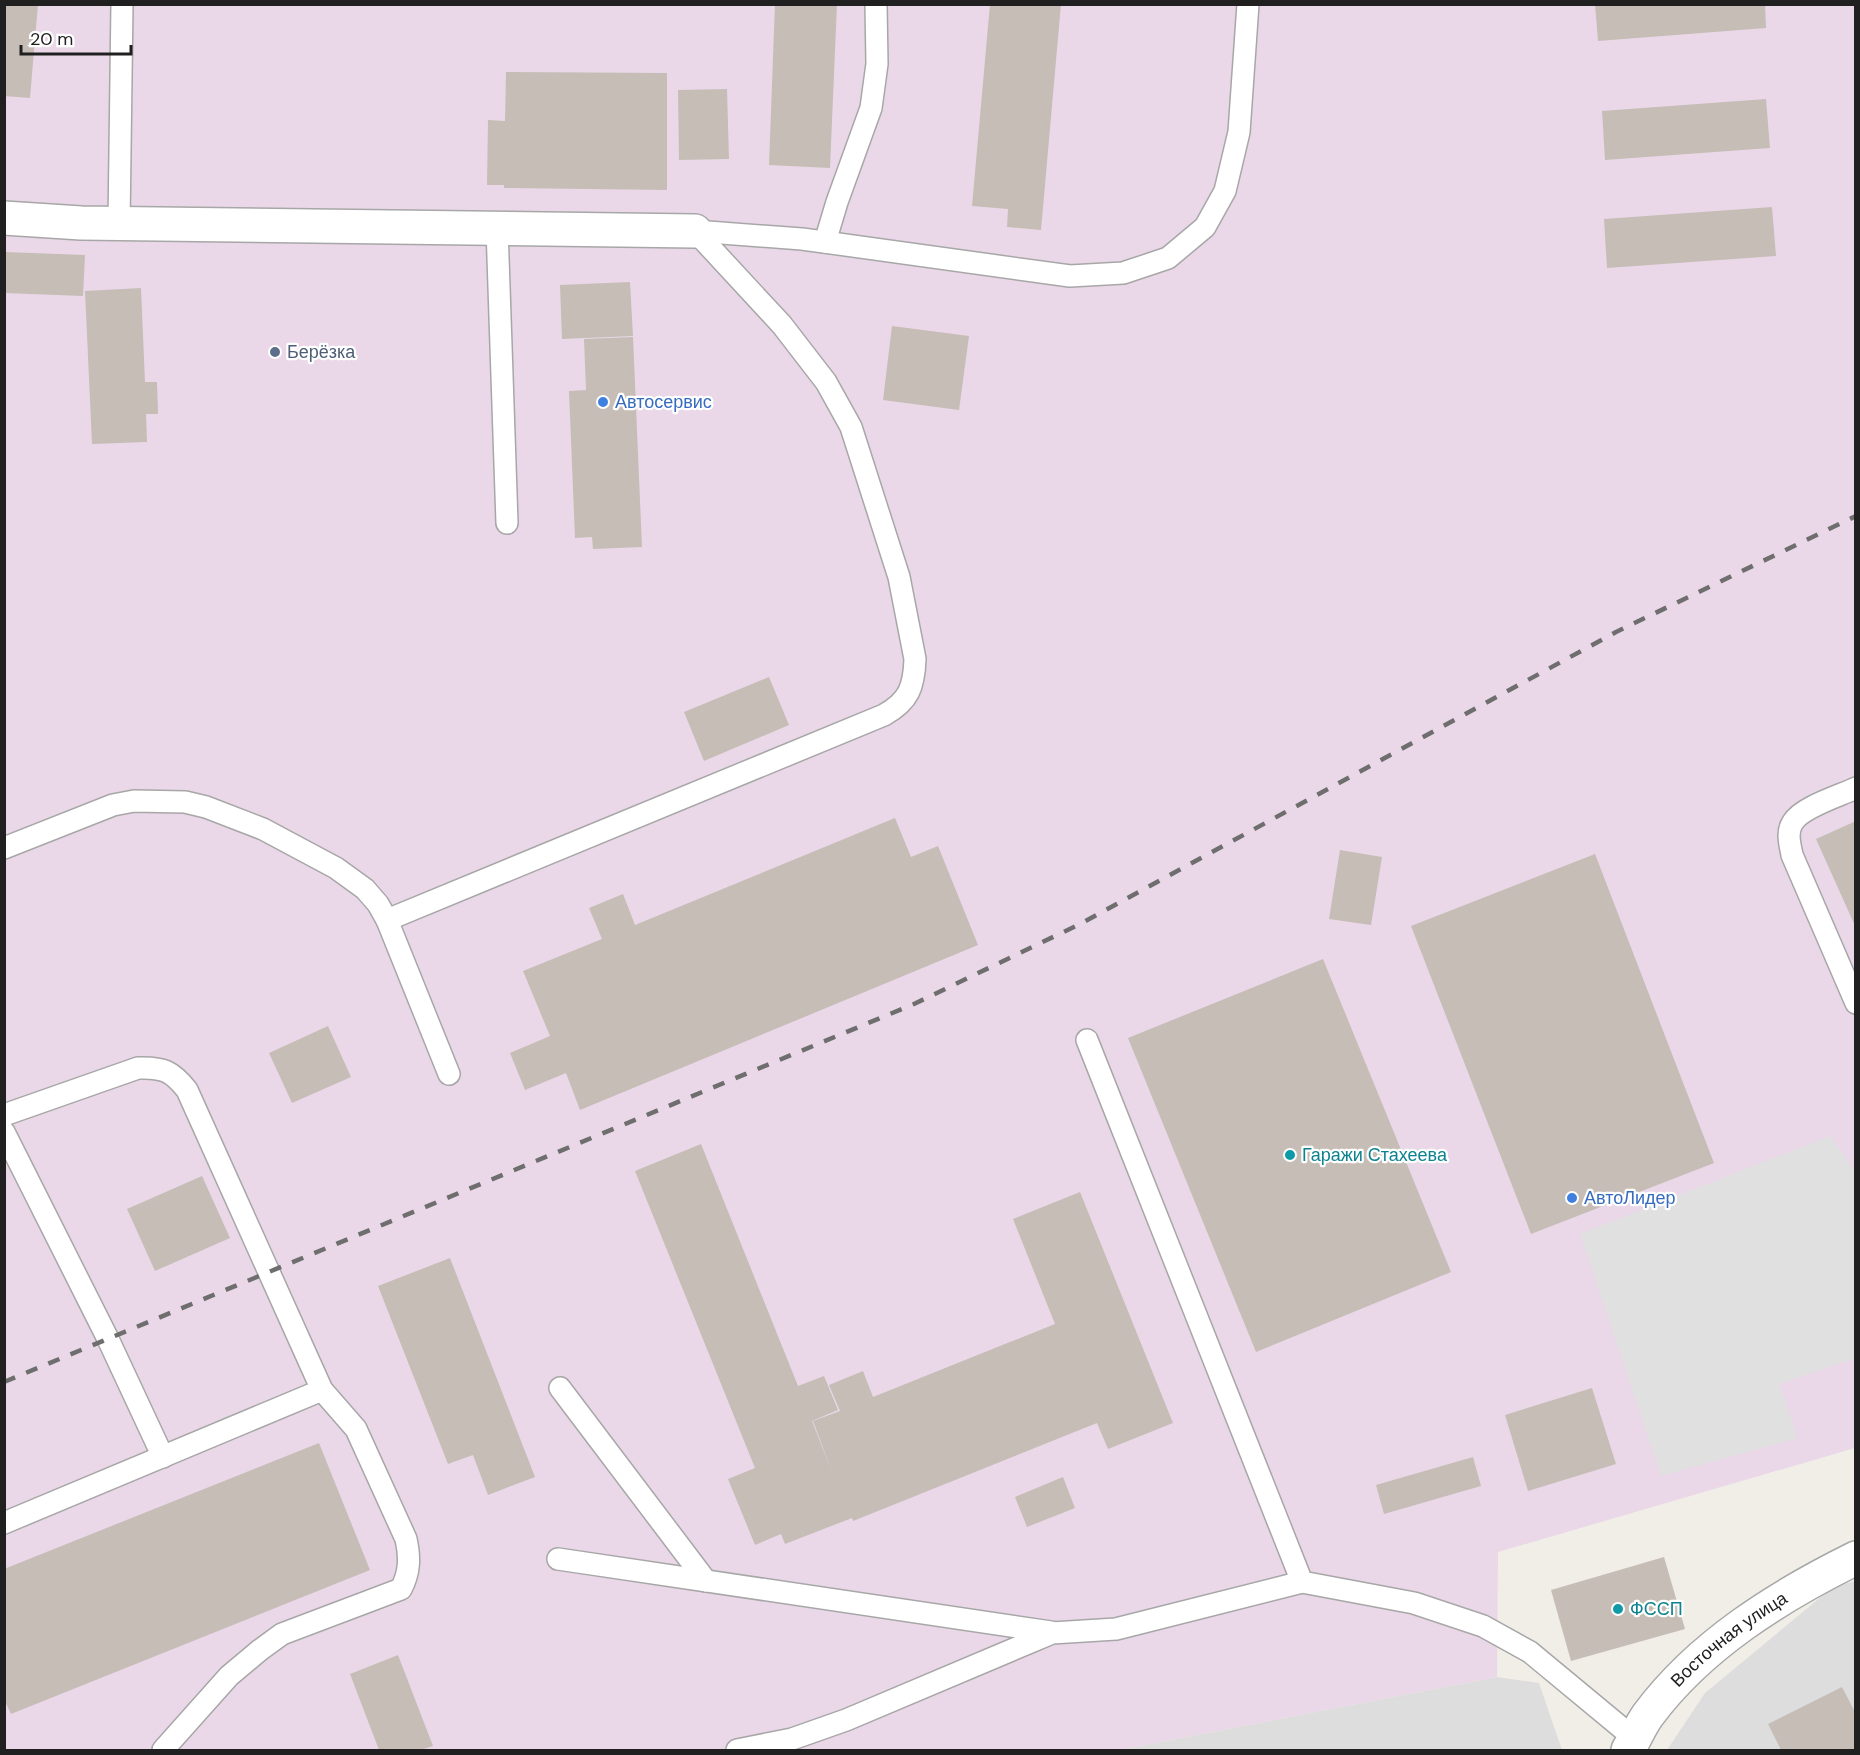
<svg xmlns="http://www.w3.org/2000/svg" width="1860" height="1755" viewBox="0 0 1860 1755" font-family="'DM Sans',sans-serif">
<rect width="100%" height="100%" fill="#f1ede7"/>
<g fill="#dedddd">
<polygon points="1855,1581 1855,1750 1667,1750 1705,1693 1833,1587"/>
<polygon points="1497,1677 1539,1683 1562,1750 1119,1750"/>
</g>
<polygon fill="#ead8e8" points="5,5 1855,5 1855,1448 1498,1552 1497,1677 1119,1750 5,1750"/>
<polygon fill="#e0e0e0" points="1830,1136 1855,1171 1855,1358 1779,1384 1798,1438 1661,1476 1580,1234"/>
<g fill="#c6bdb6">
<polygon points="4,4 38,4 30,98 4,96"/>
<polygon points="775,4 837,4 830,168 769,165"/>
<polygon points="990,4 1061,4 1041,230 1007,227 1008,209 972,206"/>
<polygon points="1595,4 1765,4 1766,28 1598,41"/>
<polygon points="506,72 667,73 667,190 504,188 504,185 487,185 488,120 505,121"/>
<polygon points="727,89 729,159 679,160 678,90"/>
<polygon points="1766,99 1770,148 1605,160 1602,111"/>
<polygon points="1772,207 1776,256 1607,268 1604,219"/>
<polygon points="4,252 85,255 83,296 4,293"/>
<polygon points="630,282 633,336 562,339 560,285"/>
<polygon points="141,288 145,382 157,382 158,414 146,414 147,442 92,444 85,291"/>
<polygon points="892,326 969,336 959,410 883,400"/>
<polygon points="633,337 642,547 593,549 592,537 575,538 569,391 586,390 584,339"/>
<polygon points="769,677 789,725 704,761 684,712"/>
<polygon points="895,818 911,857 938,846 978,945 580,1110 566,1073 525,1090 510,1053 550,1036 523,971 602,939 589,908 623,894 635,925"/>
<polygon points="1856,821 1856,928 1816,839"/>
<polygon points="1340,850 1382,857 1371,925 1329,919"/>
<polygon points="1595,854 1714,1163 1531,1234 1411,926"/>
<polygon points="1323,959 1451,1272 1256,1352 1128,1038"/>
<polygon points="328,1026 351,1077 292,1103 269,1053"/>
<polygon points="701,1144 798,1386 824,1376 838,1410 812,1421 832,1472 813,1421 840,1411 829,1385 863,1371 873,1397 1055,1324 1013,1219 1080,1192 1173,1423 1108,1449 1097,1423 853,1521 852,1518 785,1544 781,1534 755,1545 728,1479 755,1468 635,1171"/>
<polygon points="202,1176 230,1238 155,1271 127,1209"/>
<polygon points="450,1258 535,1477 488,1495 473,1455 448,1464 378,1286"/>
<polygon points="1592,1388 1616,1464 1528,1491 1505,1415"/>
<polygon points="319,1443 370,1570 11,1714 4,1699 4,1569"/>
<polygon points="1473,1457 1481,1486 1384,1514 1376,1485"/>
<polygon points="1063,1477 1075,1508 1027,1527 1015,1497"/>
<polygon points="1664,1557 1685,1629 1571,1661 1551,1590"/>
<polygon points="398,1655 433,1746 420,1750 379,1750 350,1674"/>
<polygon points="1842,1687 1856,1714 1856,1749 1852,1750 1781,1750 1768,1724"/>
</g>
<g fill="none" stroke-linecap="round" stroke-linejoin="round">
<g stroke="#a7a7a7" stroke-width="24">
<g id="lane">
<polyline points="119,223 122,4"/>
<polyline points="497,228 507,523"/>
<polyline points="695,231 802,239 1070,276 1123,273 1168,258 1205,227 1225,191 1239,132 1248,4"/>
<polyline points="825,242 837,202 871,108 877,64 876,4"/>
<path d="M1856 788C1839 796 1802 807 1793 822 1786 832 1790 844 1792 855L1856 1003"/>
<polyline points="4,848 113,805 134,801 185,802 206,807 263,829 336,868 365,889 378,904 387,920"/>
<polyline points="1087,1040 1302,1582 1414,1603 1483,1626 1530,1652 1635,1739"/>
<path d="M449 1074 387 920 884 715C909 701 914 687 915 659L899 577 851 427 826 382 782 325 695 231"/>
<path d="M4 1115 138 1068C163 1067 172 1071 187 1090L322 1390 356 1429 406 1539C410 1557 410 1572 401 1589L282 1634 260 1650 229 1676 163 1750"/>
<polyline points="4,1132 108,1339 163,1457"/>
<polyline points="560,1388 706,1581"/>
<polyline points="4,1523 322,1390"/>
<polyline points="558,1559 1051,1632"/>
<polyline points="737,1750 792,1739 846,1720 1052,1633 1116,1629 1302,1582"/>
</g>
</g>
<g stroke="#a7a7a7" stroke-width="36">
<g id="street">
<polyline points="4,218 81,223 695,231"/>
<path id="s1" d="M1628 1750C1635 1739 1640 1726 1648 1715 1700 1645 1779 1596 1856 1558"/>
</g>
</g>
<use href="#lane" stroke="#fff" stroke-width="21"/>
<use href="#street" stroke="#fff" stroke-width="33"/>
<polyline stroke="#6e6e6e" stroke-width="4.5" stroke-dasharray="12 12" stroke-linecap="butt" points="4,1382 914,1004 1080,924 1616,632 1856,516"/>
</g>
<circle fill="#5c6f8a" stroke="#fff" stroke-width="2" cx="275" cy="352" r="6"/>
<g fill="#3f7fe0" stroke="#fff" stroke-width="2">
<circle cx="603" cy="402" r="6"/>
<circle cx="1572" cy="1198" r="6"/>
</g>
<g fill="#0f9aa8" stroke="#fff" stroke-width="2">
<circle cx="1290" cy="1155" r="6"/>
<circle cx="1618" cy="1609" r="6"/>
</g>
<g text-anchor="middle" dominant-baseline="central" stroke-width="4.5" stroke-linejoin="round" paint-order="stroke">
<g font-size="18" fill="#4e5e75" stroke="#fff" text-anchor="start">
<text x="287" y="352">Берёзка</text>
</g>
<g font-size="18" fill="#366cbe" stroke="#fff" text-anchor="start">
<text x="615" y="402">Автосервис</text>
<text x="1584" y="1198">АвтоЛидер</text>
</g>
<g font-size="18" fill="#0d838f" stroke="#fff" text-anchor="start">
<text x="1302" y="1155">Гаражи Стахеева</text>
<text x="1630" y="1609">ФССП</text>
</g>
<g font-size="18" fill="#202020" stroke="#fff">
<text stroke="none"><textPath href="#s1" startOffset="152">Восточная улица</textPath></text>
</g>
</g>
<rect width="1860" height="1755" fill="none" stroke="#202020" stroke-width="12"/>
<path d="M21 45v9h110v-9" fill="none" stroke="#202020" stroke-width="3"/>
<text x="30" y="45" font-size="18" fill="#202020" stroke="#ffffff" stroke-width="4.5" paint-order="stroke">20 m</text>
</svg>
